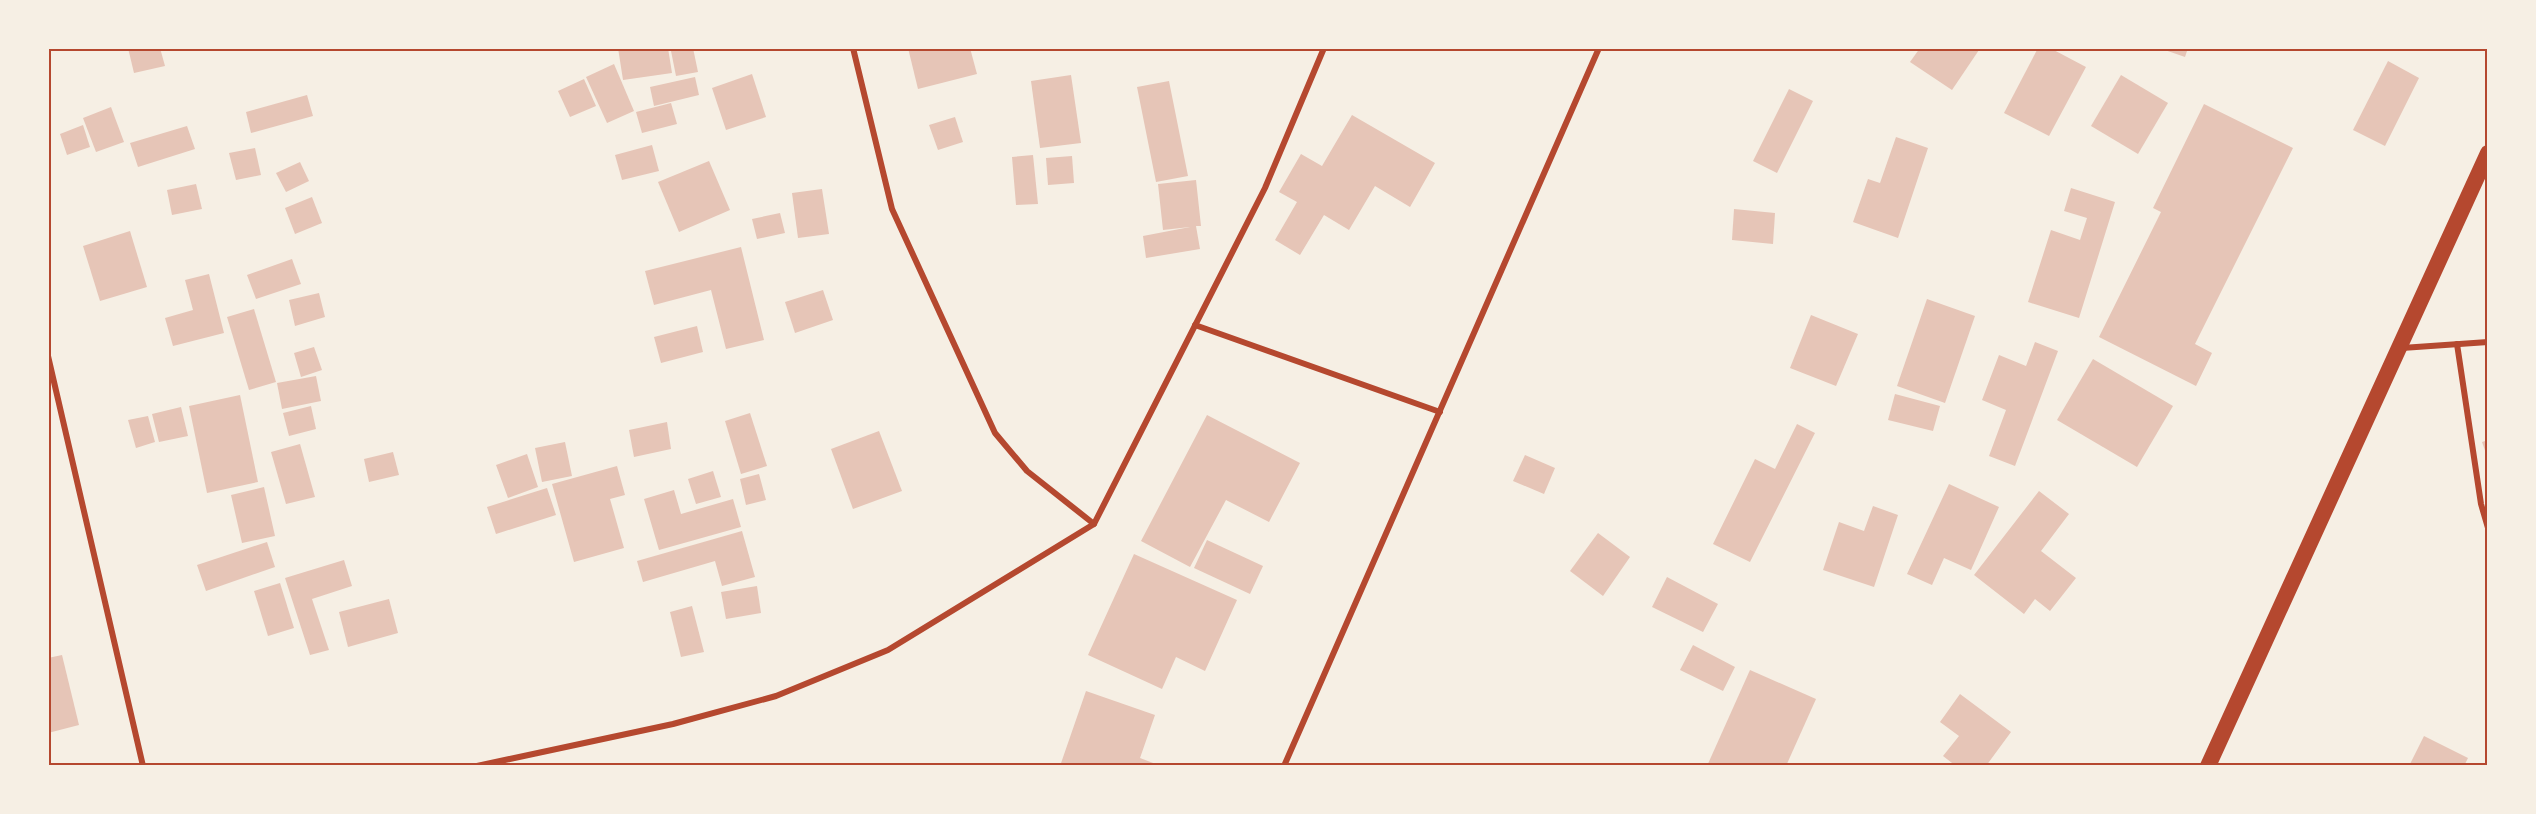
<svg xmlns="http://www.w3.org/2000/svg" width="2536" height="814" viewBox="0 0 2536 814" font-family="'Noto Sans',sans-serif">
<rect width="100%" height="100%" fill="#f6efe4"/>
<g fill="#e6c5b7">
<polygon points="128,48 160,48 165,66 134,73"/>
<polygon points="618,48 668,48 672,73 623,80"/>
<polygon points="686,48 693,48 698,72 676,76 671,51"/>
<polygon points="908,48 970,48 977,74 918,89"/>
<polygon points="1920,48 1975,48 1979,50 1952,90 1910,62"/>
<polygon points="2038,48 2050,48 2086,67 2049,136 2004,113"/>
<polygon points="2159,48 2188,48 2185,57"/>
<polygon points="2388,61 2419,78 2385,146 2353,130"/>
<polygon points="614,64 634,111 607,123 586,77"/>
<polygon points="752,74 766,117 726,130 712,88"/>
<polygon points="1071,75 1081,143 1040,148 1031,81"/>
<polygon points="2121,75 2168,103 2138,154 2091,126"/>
<polygon points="695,77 699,95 654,106 650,87"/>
<polygon points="584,79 596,106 570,117 558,91"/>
<polygon points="1169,81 1188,176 1156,182 1137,87"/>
<polygon points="1789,89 1813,101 1777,173 1753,161"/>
<polygon points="307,95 313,116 251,133 246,112"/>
<polygon points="671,103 677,124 642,133 636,112"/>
<polygon points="2204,104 2293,148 2195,344 2212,353 2196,386 2099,337 2161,212 2153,208"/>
<polygon points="111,107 124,142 96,152 83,118"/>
<polygon points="1352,115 1435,163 1410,207 1375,186 1349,230 1324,215 1300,255 1275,240 1297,202 1279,192 1301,154 1322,166"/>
<polygon points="955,117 963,142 938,150 929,125"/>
<polygon points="83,125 90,147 67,155 60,134"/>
<polygon points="187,126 195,149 138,167 130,143"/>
<polygon points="1896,137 1928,148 1898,238 1853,222 1868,179 1880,183"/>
<polygon points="652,145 659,171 622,180 615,155"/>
<polygon points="255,148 261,175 236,180 229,153"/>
<polygon points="1033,155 1038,204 1016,205 1012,157"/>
<polygon points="1072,156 1074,183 1048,185 1046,158"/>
<polygon points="709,161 730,210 679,232 658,182"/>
<polygon points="300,162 309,181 286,192 276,173"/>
<polygon points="1196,180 1201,226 1196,226 1200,249 1146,258 1143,236 1190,227 1163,230 1158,184"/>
<polygon points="196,184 202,209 172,215 167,190"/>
<polygon points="2071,188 2115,202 2079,318 2028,302 2051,230 2080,240 2087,218 2064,211"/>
<polygon points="822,189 829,234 798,238 792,193"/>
<polygon points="312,197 322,223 295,234 285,208"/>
<polygon points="1734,209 1775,213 1773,244 1732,240"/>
<polygon points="780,213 785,233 757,239 752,219"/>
<polygon points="130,231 147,287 100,301 83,246"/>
<polygon points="741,247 764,340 726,349 711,290 654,305 645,271"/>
<polygon points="292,259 301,284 256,299 247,275"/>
<polygon points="209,274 224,333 173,346 165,318 193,310 185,280"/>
<polygon points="823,290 833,320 795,333 785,302"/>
<polygon points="319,293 325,317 295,326 289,300"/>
<polygon points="1927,299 1975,316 1945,403 1897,386"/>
<polygon points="254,309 276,382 249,390 227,317"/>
<polygon points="1811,315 1858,334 1836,386 1790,368"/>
<polygon points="697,326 703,352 661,363 654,337"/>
<polygon points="2035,342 2058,351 2015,466 1989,456 2006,410 1982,400 1999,355 2026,366"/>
<polygon points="314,347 322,370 301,377 294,353"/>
<polygon points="2093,359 2173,406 2137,467 2057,420"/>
<polygon points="316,376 321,401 282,409 277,383"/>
<polygon points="1895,394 1940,406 1933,431 1888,420"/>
<polygon points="240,395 258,482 207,493 189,406"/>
<polygon points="311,406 316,429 289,436 283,413"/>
<polygon points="181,407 188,436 159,442 152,414"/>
<polygon points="750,413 767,466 741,474 725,421"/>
<polygon points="1207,415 1300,463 1269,522 1226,500 1190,567 1141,541"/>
<polygon points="148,416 155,442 136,448 128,420"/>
<polygon points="667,422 671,449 634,457 629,430"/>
<polygon points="1797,424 1815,433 1750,562 1713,544 1755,459 1775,469"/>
<polygon points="879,431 902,491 853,509 831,449"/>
<polygon points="2488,440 2488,459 2482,442"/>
<polygon points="565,442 572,476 542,482 535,448"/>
<polygon points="300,444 315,497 286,504 271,452"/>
<polygon points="393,452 399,475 369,482 364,459"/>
<polygon points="527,454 538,487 508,498 496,465"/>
<polygon points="1525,455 1555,468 1544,494 1513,481"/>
<polygon points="617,466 625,495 610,499 624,548 574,562 552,484"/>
<polygon points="713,471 721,497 696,504 688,479"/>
<polygon points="759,474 766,500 746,505 740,479"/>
<polygon points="1949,484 1999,507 1971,570 1944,558 1932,585 1907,574"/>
<polygon points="264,487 275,536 242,543 231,495"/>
<polygon points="547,488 556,515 496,534 487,507"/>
<polygon points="674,490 681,514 733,499 741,527 659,550 644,499"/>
<polygon points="2039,491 2069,514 2041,551 2076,578 2050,611 2035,599 2024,614 1974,575"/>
<polygon points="1873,506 1898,515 1874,587 1823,570 1839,522 1864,531"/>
<polygon points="742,531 755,577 722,586 715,561 643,582 637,561"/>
<polygon points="1598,533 1630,557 1603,596 1570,571"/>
<polygon points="1207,540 1263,566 1250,594 1194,568"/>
<polygon points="267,542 275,567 206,591 197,565"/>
<polygon points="1134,554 1237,600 1205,671 1176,657 1162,689 1088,655"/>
<polygon points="344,560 352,586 312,599 329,650 310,655 285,578"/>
<polygon points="1667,577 1718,604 1703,632 1652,607"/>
<polygon points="280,583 294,628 268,636 254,591"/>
<polygon points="757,586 761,613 726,619 721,592"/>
<polygon points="389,599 398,633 348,647 339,612"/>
<polygon points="692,606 704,652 681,657 670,612"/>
<polygon points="1693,645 1735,667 1723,691 1680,670"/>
<polygon points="62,655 79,725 48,733 48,658"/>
<polygon points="1750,670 1816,699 1786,766 1707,766"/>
<polygon points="1086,691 1155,715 1140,758 1161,766 1060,766"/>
<polygon points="1960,694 2011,732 1986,766 1956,766 1943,756 1959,736 1940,722"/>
<polygon points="2424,736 2468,758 2464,766 2409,766"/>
</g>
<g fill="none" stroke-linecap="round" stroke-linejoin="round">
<g stroke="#b5482f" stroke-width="6">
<polyline points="853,48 892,209 995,433 1027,471 1094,524"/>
<polyline points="1195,325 1440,412"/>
<polyline points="2457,344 2481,504 2488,528"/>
<polyline points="2402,348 2488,342"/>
<polyline points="48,356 143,766"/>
<polyline points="477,766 673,724 776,696 888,650 1094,524 1265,188 1324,48"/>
<polyline points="1284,766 1599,48"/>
</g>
<polyline stroke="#b5482f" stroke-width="16" points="2208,766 2488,153"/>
</g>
<rect width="2536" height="814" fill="none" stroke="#f6efe4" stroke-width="99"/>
<rect x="50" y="50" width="2436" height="714" fill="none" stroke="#b5482f" stroke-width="2"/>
</svg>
